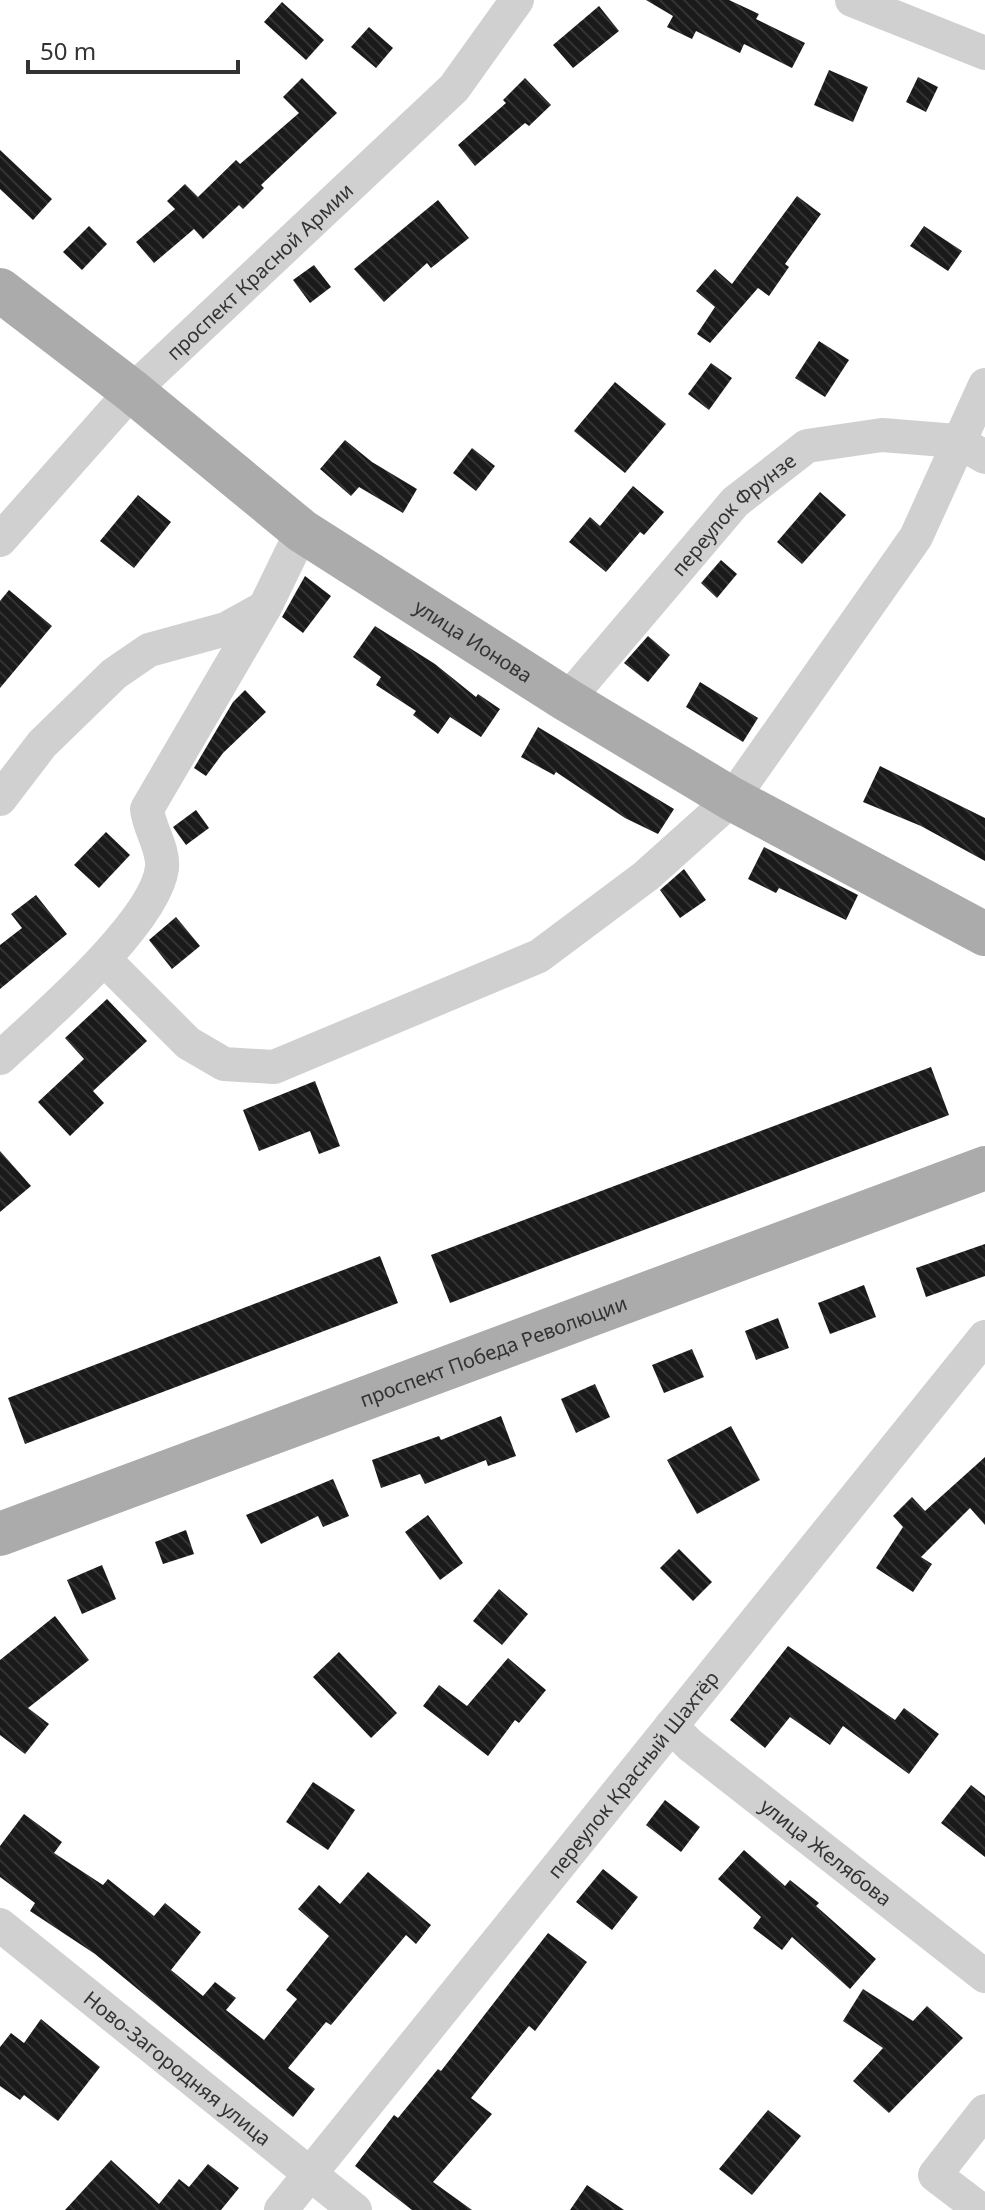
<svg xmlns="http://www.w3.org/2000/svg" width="985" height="2210" viewBox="0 0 985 2210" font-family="'Noto Sans',sans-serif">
<defs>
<pattern id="building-back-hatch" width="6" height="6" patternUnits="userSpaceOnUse" patternTransform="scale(2)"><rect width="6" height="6" fill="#1a1a1a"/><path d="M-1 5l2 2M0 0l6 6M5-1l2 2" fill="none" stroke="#333"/></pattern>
</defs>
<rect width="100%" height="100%" fill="#fff"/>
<g fill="url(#building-back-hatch)">
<polygon points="646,0 729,0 759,14 756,19 805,43 792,68 744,44 740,53 696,31 692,39 667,27 673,16"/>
<polygon points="282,2 324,40 306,60 264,22"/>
<polygon points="599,6 619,31 573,68 553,45"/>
<polygon points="369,27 393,48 376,68 351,47"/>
<polygon points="829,70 868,87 853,122 814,105"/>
<polygon points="918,77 938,87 926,112 906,102"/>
<polygon points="302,78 337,113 261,185 264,188 243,209 239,205 203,239 194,229 154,263 136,242 175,209 167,201 185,184 198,197 236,160 240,164 299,113 283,97"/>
<polygon points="525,78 551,105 529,126 525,123 475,166 458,145 506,103 503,100"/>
<polygon points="0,150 52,199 33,220 0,189"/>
<polygon points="797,196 821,214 785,264 789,267 769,296 758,288 710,343 697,334 715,307 696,291 715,269 732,284"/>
<polygon points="438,200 469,238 431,268 427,263 384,302 354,269"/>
<polygon points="89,226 107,244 82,270 63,252"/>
<polygon points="924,226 962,251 948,271 910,246"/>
<polygon points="314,265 331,287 310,303 293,280"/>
<polygon points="819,341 849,360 825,397 795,378"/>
<polygon points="711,363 732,378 709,410 688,394"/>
<polygon points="615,382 666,424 625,473 574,431"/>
<polygon points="345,440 372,462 417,489 403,513 359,487 351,496 320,469"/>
<polygon points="472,448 495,466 476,491 453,473"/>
<polygon points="633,486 664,512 644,535 640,532 606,572 569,542 590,517 600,526"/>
<polygon points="820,492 846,515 802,564 777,542"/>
<polygon points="138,495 171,522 134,568 100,541"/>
<polygon points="721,560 737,574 717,598 701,583"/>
<polygon points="305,576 331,596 303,633 282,617"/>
<polygon points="9,590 52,626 0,688 0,601"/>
<polygon points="375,626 435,664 476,697 478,694 500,709 481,737 450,717 438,734 413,715 416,711 376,685 381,677 353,657"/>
<polygon points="648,636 670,655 648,682 624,663"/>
<polygon points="700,682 758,718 743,742 686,707"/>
<polygon points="245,690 266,712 223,753 206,776 194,768 233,702"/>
<polygon points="538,727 674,809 658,834 625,818 556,772 554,775 521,757"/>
<polygon points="880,766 985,818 985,861 921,826 863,802"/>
<polygon points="196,810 209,828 186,845 173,827"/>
<polygon points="106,832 130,855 99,888 74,865"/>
<polygon points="764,847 858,895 846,920 779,888 776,893 748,879"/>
<polygon points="684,869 706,900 680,918 660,890"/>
<polygon points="36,895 67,934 0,989 0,945 22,928 11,914"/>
<polygon points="176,917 200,946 172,969 149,940"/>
<polygon points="107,999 147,1041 93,1091 104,1103 70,1136 38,1102 84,1059 65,1038"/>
<polygon points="931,1067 949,1115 450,1303 431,1255"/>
<polygon points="315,1081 340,1146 319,1154 310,1131 259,1151 243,1110"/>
<polygon points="0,1151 31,1186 0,1212"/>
<polygon points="985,1244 985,1276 926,1297 916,1268"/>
<polygon points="380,1256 398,1303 25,1444 8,1398"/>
<polygon points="864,1285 876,1317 830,1334 818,1303"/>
<polygon points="778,1318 789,1348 756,1360 745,1331"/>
<polygon points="692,1349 704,1377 664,1393 652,1365"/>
<polygon points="595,1384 610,1417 576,1433 561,1399"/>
<polygon points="501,1416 516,1456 488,1466 486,1460 425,1484 420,1474 381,1488 372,1460 439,1436 441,1440"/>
<polygon points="731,1426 760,1480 697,1514 667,1460"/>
<polygon points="985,1457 985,1525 970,1508 921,1557 932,1564 913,1592 876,1568 903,1527 893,1516 912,1497 925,1511"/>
<polygon points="333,1479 349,1516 323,1527 318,1516 261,1544 246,1515"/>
<polygon points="428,1515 463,1563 440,1580 405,1532"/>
<polygon points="186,1530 194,1554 163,1564 155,1542"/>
<polygon points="679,1549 712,1582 693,1601 660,1568"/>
<polygon points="102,1565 116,1599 82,1614 67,1580"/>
<polygon points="499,1589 528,1614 502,1645 473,1621"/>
<polygon points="55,1616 89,1660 28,1708 49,1724 25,1754 0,1735 0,1660"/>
<polygon points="788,1646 895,1720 904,1708 939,1734 909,1774 843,1726 830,1745 790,1717 765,1748 730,1720"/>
<polygon points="339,1652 397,1713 371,1738 313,1677"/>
<polygon points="508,1658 546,1690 519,1723 515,1720 488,1756 423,1706 439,1685 467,1706"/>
<polygon points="313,1782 355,1810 328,1850 286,1822"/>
<polygon points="971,1785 985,1796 985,1857 941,1823"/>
<polygon points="665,1800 700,1827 681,1852 646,1825"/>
<polygon points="24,1814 62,1842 54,1853 103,1885 108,1879 154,1916 165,1903 201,1932 171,1970 203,1996 215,1982 236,1998 226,2010 264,2040 297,1999 286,1990 329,1936 298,1909 319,1885 340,1904 368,1872 431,1925 416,1944 406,1935 331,2025 326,2022 288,2068 315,2089 293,2117 95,1954 30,1911 35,1903 0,1877 0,1846"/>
<polygon points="744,1850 785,1886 790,1880 819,1903 816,1906 876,1959 850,1989 792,1937 782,1950 753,1928 761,1917 718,1879"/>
<polygon points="603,1869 638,1897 612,1930 576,1902"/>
<polygon points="548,1933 587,1962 535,2031 529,2026 471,2098 492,2114 433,2182 472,2210 412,2210 355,2166 394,2115 398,2118 438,2069 441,2071"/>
<polygon points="863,1989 913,2021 927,2006 963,2038 889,2113 853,2081 883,2048 843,2021"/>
<polygon points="41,2019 100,2067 58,2121 24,2095 20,2100 0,2086 0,2047 11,2033 24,2043"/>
<polygon points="768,2110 801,2136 752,2195 719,2169"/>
<polygon points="111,2160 159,2204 179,2179 189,2187 208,2164 239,2188 221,2210 65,2210"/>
<polygon points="587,2185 624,2210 570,2210"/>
</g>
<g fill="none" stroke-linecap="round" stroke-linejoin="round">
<g stroke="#d0d0d0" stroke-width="34">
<polyline points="852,0 985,53"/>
<path id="s1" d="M0 540 132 391 454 88 517 0"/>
<path id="s2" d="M567 700 735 502 807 446 882 435 957 441 985 457"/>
<polyline points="0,799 42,744 114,674 149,650 226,629 264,608"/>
<polyline points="105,960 188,1043 224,1064 274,1067 539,956 646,876 732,799 916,537 985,385"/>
<path d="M0 1058C42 1019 155 923 162 868 164 848 149 829 147 809L265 607 302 531"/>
<path id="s3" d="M671 1726 690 1745 985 1976"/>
<path id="s4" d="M0 1925 355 2210"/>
<path id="s5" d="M281 2210 985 1337"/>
<polyline points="981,2210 935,2175 985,2111"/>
</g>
<g stroke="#ababab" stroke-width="44">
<path id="s6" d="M0 290 132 391 302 531 567 700 732 799 985 934"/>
<path id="s7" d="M0 1534 985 1168"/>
</g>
</g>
<g text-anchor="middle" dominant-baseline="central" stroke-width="8" stroke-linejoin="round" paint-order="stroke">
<g font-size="20" fill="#333" stroke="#fff">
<text stroke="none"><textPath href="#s1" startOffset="374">проспект Красной Армии</textPath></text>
<text stroke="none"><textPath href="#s2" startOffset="250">переулок Фрунзе</textPath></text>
<text stroke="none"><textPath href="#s6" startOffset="590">улица Ионова</textPath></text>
<text stroke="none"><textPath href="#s7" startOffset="526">проспект Победа Революции</textPath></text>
<text stroke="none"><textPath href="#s5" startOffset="560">переулок Красный Шахтёр</textPath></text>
<text stroke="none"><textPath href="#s3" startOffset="200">улица Желябова</textPath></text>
<text stroke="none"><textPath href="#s4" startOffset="228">Ново-Загородняя улица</textPath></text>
</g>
</g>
<path d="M28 60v12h210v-12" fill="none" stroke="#333333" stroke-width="4"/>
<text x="40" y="60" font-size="24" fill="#333333" stroke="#ffffff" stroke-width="6" paint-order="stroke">50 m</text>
</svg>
